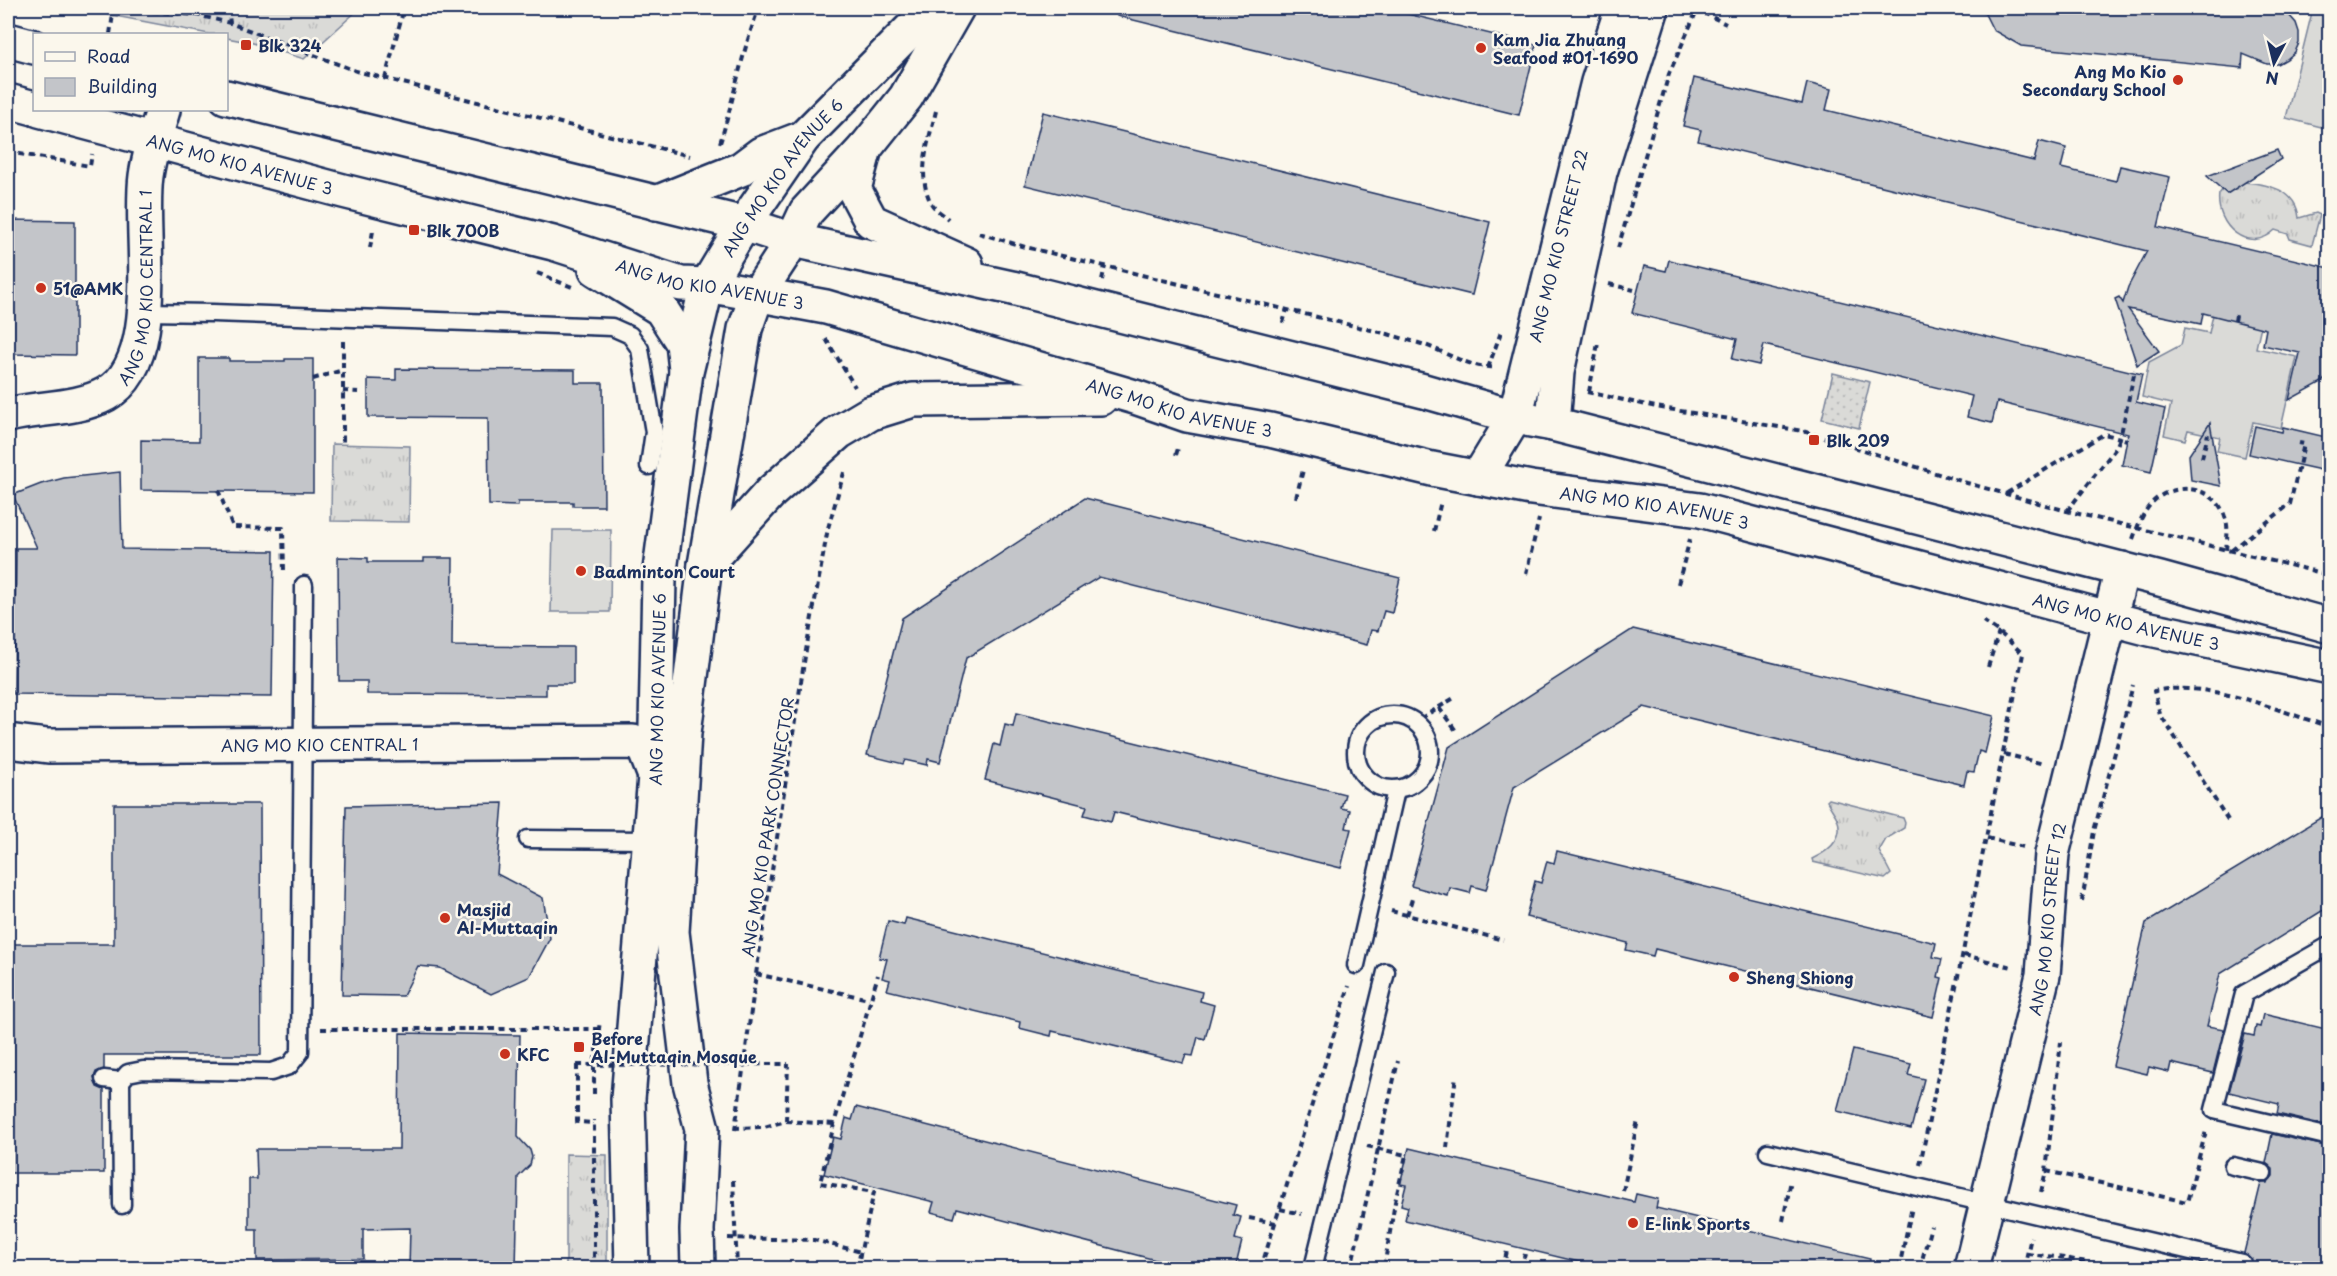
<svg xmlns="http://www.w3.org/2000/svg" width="2337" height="1276" viewBox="0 0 2337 1276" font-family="'Playpen Sans',sans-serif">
<defs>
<pattern id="grass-tufts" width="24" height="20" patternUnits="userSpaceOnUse" patternTransform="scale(1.5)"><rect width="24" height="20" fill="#dadad7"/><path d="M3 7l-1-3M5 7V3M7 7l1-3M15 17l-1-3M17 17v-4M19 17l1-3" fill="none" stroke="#babbbb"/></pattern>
<pattern id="garden-dots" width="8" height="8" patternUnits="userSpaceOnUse" patternTransform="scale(1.5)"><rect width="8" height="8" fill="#dadad7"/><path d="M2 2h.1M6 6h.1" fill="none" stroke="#babbbb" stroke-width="1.8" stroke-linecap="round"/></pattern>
</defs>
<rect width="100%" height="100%" fill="#fbf7ec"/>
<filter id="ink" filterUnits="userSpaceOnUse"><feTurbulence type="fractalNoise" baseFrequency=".0167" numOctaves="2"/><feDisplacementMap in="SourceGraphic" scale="12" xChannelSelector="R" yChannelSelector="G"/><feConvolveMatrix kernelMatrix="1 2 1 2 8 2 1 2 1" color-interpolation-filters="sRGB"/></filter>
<g filter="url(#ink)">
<g fill="url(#grass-tufts)" stroke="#7a849a" stroke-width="1.5">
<polygon points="74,8 360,8 304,59 253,43 227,38 226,34 209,34"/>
<path d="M2244 182C2268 184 2296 189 2299 218L2316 213 2320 215 2312 245 2290 239 2288 234 2275 230C2249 255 2215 226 2219 194L2223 189Z"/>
<polygon points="332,444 410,446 409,522 331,521"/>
<path d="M1829 799 1903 818 1905 823 1904 828 1886 839 1879 851 1891 874 1885 879 1813 862 1812 859C1829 851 1845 838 1837 818 1834 812 1830 807 1827 801Z"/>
<polygon points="566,1154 607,1155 607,1268 566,1268"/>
</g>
<polygon fill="url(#garden-dots)" stroke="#7a849a" stroke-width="1.5" points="1833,373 1870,382 1859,428 1822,419"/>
<g fill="#dadad7" stroke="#7a849a" stroke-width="1.5">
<polygon points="2313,8 2329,8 2329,129 2286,118"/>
<polygon points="2214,310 2262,321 2256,348 2297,357 2281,428 2253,422 2245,457 2217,451 2220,437 2188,430 2185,440 2164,435 2171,404 2142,397 2149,362 2181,345 2185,328 2209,333"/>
<polygon points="553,530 611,530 610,612 551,612"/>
</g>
<g fill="#c3c5c9" stroke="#1b2f5e" stroke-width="1.5">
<polygon points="1118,8 1383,8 1536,45 1519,115 1117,16"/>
<polygon points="1982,8 2253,8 2281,11 2289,15 2296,23 2299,32 2299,43 2295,52 2287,59 2278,64 2267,64 2243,54 2242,68 2021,46 1993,30"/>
<polygon points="1694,78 1802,104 1807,83 1831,89 1826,110 2034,161 2039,141 2066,148 2061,168 2116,181 2120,166 2170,177 2158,227 2330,268 2330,374 2322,382 2289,400 2300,353 2263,345 2266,329 2203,313 2201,324 2128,309 2159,351 2137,365 2115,299 2119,297 2123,303 2128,287 2147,251 1698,141 1701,130 1683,126"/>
<polygon points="1043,112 1490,222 1472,295 1025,185"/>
<polygon points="2277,150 2281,159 2227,194 2207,176"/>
<polygon points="8,220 75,221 75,355 8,354"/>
<polygon points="1669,260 2142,374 2136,402 2165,409 2151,472 2122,465 2128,434 1997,402 1992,423 1967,417 1972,396 1764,345 1759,365 1732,359 1737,339 1632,313 1644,266 1666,271"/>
<polygon points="199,358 229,358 229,361 285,361 285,359 313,359 313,492 141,490 141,440 199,441"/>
<polygon points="396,369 575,370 575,383 603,383 604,506 573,506 573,502 518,502 518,506 489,505 488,418 368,417 368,379 396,380"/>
<polygon points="2210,423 2221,486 2191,480 2189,455"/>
<polygon points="2255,426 2282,432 2283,427 2330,438 2330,472 2249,454"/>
<polygon points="120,472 122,549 274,551 272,697 14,694 16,548 37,548 13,495 41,484 64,478"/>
<polygon points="1085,498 1400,578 1392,613 1384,611 1378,631 1371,630 1367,645 1099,577 966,658 940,762 928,759 927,765 905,760 903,764 867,755 902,618"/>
<polygon points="338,557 368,558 368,562 424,562 424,558 453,558 452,646 573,647 573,684 546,684 546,695 367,694 367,681 339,681"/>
<polygon points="1633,629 1994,716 1985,753 1979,751 1974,772 1967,771 1964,785 1644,707 1514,787 1486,890 1472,886 1470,893 1450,888 1448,896 1411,886 1449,747"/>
<polygon points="1016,713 1345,794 1341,808 1350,810 1346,828 1351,829 1341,868 1114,812 1111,822 1084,815 1087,806 985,780 994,744 1000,746 1005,724 1013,726"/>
<polygon points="503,803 497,874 543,898 550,938 529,977 491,994 440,968 418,966 403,996 342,995 346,806"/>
<polygon points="114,804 260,804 261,1055 104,1055 104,1069 96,1072 94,1078 97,1087 104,1090 104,1173 8,1173 8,944 114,944"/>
<polygon points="2330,812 2330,906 2220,974 2207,1026 2224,1029 2213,1073 2171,1063 2169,1072 2149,1067 2147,1074 2113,1066 2146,923"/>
<polygon points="1557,851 1936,943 1933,957 1942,959 1938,977 1942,978 1933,1017 1655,949 1653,956 1626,950 1628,943 1526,917 1535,881 1541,883 1547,861 1554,863"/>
<polygon points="906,918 1202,992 1200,1001 1214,1005 1205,1039 1198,1037 1193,1056 1186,1055 1183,1063 1052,1031 1051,1036 1019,1028 1020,1022 887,990 890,980 882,978 887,959 879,958 888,921 904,925"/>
<polygon points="2263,1014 2330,1030 2330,1126 2277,1114 2279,1104 2229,1092 2245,1034 2254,1036 2256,1026 2260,1027"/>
<polygon points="400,1033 520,1035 518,1137 530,1150 532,1157 530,1165 518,1177 516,1269 409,1269 410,1228 363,1229 363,1259 257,1260 257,1229 249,1229 249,1179 257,1179 256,1149 399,1149"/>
<polygon points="1853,1050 1911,1064 1908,1075 1924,1079 1911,1129 1837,1111"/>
<polygon points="856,1107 1236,1205 1233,1215 1241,1217 1235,1239 1242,1241 1235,1269 1190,1269 957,1208 954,1218 931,1212 934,1202 824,1174 833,1137 841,1139 846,1118 852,1120"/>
<polygon points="2272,1134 2330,1147 2330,1269 2251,1269 2252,1259 2244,1253 2261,1183 2267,1183 2273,1176 2273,1169 2266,1163"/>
<polygon points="1409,1148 1634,1202 1636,1194 1658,1199 1656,1208 1870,1259 1869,1269 1608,1269 1405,1220 1408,1207 1401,1205 1406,1185 1400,1184"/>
</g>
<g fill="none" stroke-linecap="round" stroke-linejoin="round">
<g stroke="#1b2f5e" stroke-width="21">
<g id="service">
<polyline points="145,312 213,313 612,327 630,335 640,349 654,432 649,466"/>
<circle cx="1393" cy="752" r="37"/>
<polyline points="528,839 648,840"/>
<polyline points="2330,945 2244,994 2214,1110 2330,1137"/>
<polyline points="1356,965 1396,790"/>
<polyline points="104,1079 121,1081"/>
<polyline points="1768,1152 2242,1263"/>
<polyline points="2233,1166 2263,1173"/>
<polyline points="122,1205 121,1081 128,1073 143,1070 271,1072 289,1066 300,1052 304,585"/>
<polyline points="1313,1268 1386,972"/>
</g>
</g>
<g stroke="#1b2f5e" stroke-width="38">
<g id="minor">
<path id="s1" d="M8 415C39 407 77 410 106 394 166 361 138 233 146 176 149 154 157 131 163 110"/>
<polyline points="1553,424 1557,372 1600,172 1652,8"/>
<path id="s2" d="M1478 478 1515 417 1598 82 1622 8"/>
<path id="s3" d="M8 741 48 746 633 742 644 748 655 776"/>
<path id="s4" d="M1971 1268 2043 975 2052 854 2122 569"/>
</g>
</g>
<g stroke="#1b2f5e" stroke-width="38">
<g id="primary">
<polyline points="8,40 34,47"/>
<polyline points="226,97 744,224 793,240 1012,288 1424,391 1515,417 1553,424 2160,579 2330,626"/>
<polyline points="8,101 34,108"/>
<path id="s5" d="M39 110 343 191 553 243 681 284 707 285 826 307 1135 397 1187 415 1270 430 1432 469 1531 488 1700 510 2150 629 2330 667"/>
<polyline points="865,148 854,189 871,221 966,264"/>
<polyline points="656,203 741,169 761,154 803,138"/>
<polyline points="596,269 661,309 683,343 686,370"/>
<polyline points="705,565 771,492 839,432 871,413 913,400 1101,398"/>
<path id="s6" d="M632 1268 628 1099 655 776 659 578 686 372 707 285 744 224 803 138 916 24 923 8"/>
<polyline points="698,1268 697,1230 702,1129 690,1083 672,932 684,733 705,565 745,329 757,295 793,240 806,212 866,147 906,97 957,8"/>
</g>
</g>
<g stroke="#1b2f5e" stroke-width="4" stroke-dasharray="6 4.5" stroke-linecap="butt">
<polyline points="111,8 197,15 230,23 356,71 690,156"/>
<polyline points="228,8 230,23"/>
<polyline points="1694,8 1726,24"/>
<polyline points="110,34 114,8"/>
<polyline points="385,79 404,8"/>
<path d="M936 111C929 140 916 174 931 203 934 209 943 214 948 219"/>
<path d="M720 143C734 99 742 50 759 8"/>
<polyline points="8,152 90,166 92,154"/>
<path d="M979 233 1025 247 1388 334C1400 338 1413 341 1425 345 1447 353 1472 369 1496 367"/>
<polyline points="370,248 373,231"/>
<polyline points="1618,248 1669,74 1698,8"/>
<polyline points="537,273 572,287"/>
<polyline points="1102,280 1105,266"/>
<polyline points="1609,284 1634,290"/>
<polyline points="2235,321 2236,315"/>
<polyline points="1283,323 1287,309"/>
<polyline points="826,339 855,387"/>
<polyline points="343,341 343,444"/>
<polyline points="1488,368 1501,332"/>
<polyline points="313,379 343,370"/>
<polyline points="343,391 359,392"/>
<polyline points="1587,392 1656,407 1803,431 1967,483 2067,511 2330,575"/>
<polyline points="1589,392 1598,343"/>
<polyline points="1176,455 1179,445"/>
<polyline points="2202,458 2208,434"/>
<polyline points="218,490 233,527 283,528 284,572"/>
<polyline points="2007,493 2104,434 2120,438 2135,370"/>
<polyline points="1296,498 1303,470"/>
<polyline points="2067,511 2116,448 2120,438 2127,440"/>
<polyline points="1434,531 1441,501"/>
<path d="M2133 539C2138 525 2144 509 2156 499 2179 481 2216 487 2225 517 2229 527 2227 539 2226 550"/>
<polyline points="2232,550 2290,504 2304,444 2299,443"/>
<polyline points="1526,574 1539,519"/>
<polyline points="1678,584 1690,539"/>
<polyline points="1988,667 1999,632"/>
<polyline points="1439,708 1457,732"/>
<polyline points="1431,750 1423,717 1454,698"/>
<polyline points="2004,754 2044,764"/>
<path d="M2228 820 2160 714 2154 691C2210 680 2276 710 2330 727"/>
<polyline points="1987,838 2023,847"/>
<polyline points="2082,901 2094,831 2133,685"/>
<polyline points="1391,911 1503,940"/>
<polyline points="1407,915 1412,899"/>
<polyline points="1964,955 2012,967"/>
<polyline points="756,974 869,999"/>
<polyline points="321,1029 599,1029"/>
<polyline points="577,1065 577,1122 594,1123"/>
<polyline points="594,1094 594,1066 600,1021"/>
<polyline points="786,1121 788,1064"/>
<polyline points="734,1128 764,1127 786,1121 834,1124"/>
<polyline points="735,1130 756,974 805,656 828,528 845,469"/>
<polyline points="1367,1146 1406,1155 1395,1202 1384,1268"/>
<polyline points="1447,1148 1456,1075"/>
<polyline points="1920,1165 2023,654 1999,632 1980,619"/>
<polyline points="2046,1171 2187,1202 2206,1131"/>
<polyline points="733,1180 737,1268"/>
<polyline points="1623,1191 1638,1120"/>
<polyline points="2041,1192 2046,1171 2061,1042"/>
<polyline points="1280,1209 1302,1214"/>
<polyline points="1249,1218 1276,1223"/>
<polyline points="1783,1221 1791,1180"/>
<polyline points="728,1238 814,1240 861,1252"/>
<polyline points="2027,1254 2065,1258 2117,1268"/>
<polyline points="594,1268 594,1120"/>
<polyline points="857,1268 874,1192 820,1183 834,1124 878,975"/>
<polyline points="1261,1268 1349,986"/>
<polyline points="1351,1268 1398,1061"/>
<polyline points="1503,1268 1507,1251"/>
<polyline points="1521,1268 1525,1254"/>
<polyline points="1899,1268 1912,1207"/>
<polyline points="1920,1268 1931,1226"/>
<polyline points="2024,1268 2031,1237"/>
<polyline points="2062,1268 2065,1258"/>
</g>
<use href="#service" stroke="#fbf7ec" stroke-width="16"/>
<use href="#minor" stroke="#fbf7ec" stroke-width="33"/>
<use href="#primary" stroke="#fbf7ec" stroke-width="33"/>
<polyline stroke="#1b2f5e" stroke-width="4" stroke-dasharray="6 4.5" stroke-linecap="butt" points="577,1065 788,1064"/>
</g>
</g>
<g fill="#c8321e" stroke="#fbf7ec" stroke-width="2">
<rect x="240" y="39" width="12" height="12" rx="3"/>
<circle cx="1481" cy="48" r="6"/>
<circle cx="2178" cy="80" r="6"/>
<rect x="408" y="224" width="12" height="12" rx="3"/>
<circle cx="41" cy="288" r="6"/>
<rect x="1808" y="434" width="12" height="12" rx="3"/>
<circle cx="581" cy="571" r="6"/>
<circle cx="445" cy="918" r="6"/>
<circle cx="1734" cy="977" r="6"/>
<rect x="573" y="1041" width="12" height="12" rx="3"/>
<circle cx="505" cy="1054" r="6"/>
<circle cx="1633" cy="1223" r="6"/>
</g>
<g text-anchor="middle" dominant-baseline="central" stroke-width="5" stroke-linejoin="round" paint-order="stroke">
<g font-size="16" font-weight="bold" fill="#1b2f5e" stroke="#fbf7ec" text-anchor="start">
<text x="1493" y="39">Kam Jia Zhuang<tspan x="1493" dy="18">Seafood #01-1690</tspan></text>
<text x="258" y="45">Blk 324</text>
<text x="2166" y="71" text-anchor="end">Ang Mo Kio<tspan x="2166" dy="18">Secondary School</tspan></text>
<text x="426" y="230">Blk 700B</text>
<text x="53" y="288">51@AMK</text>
<text x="1826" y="440">Blk 209</text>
<text x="593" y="571">Badminton Court</text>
<text x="457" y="909">Masjid<tspan x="457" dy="18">Al-Muttaqin</tspan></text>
<text x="1746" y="977">Sheng Shiong</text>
<text x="591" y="1038">Before<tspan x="591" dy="18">Al-Muttaqin Mosque</tspan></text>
<text x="517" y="1054">KFC</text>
<text x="1645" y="1223">E-link Sports</text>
</g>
<g font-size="16" fill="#1b2f5e" stroke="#fbf7ec">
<text stroke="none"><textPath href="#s5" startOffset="208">ANG MO KIO AVENUE 3</textPath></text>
<text stroke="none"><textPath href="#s6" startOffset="1120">ANG MO KIO AVENUE 6</textPath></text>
<text stroke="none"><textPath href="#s2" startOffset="248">ANG MO KIO STREET 22</textPath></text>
<text stroke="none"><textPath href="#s5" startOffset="694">ANG MO KIO AVENUE 3</textPath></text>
<text stroke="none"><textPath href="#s1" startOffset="218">ANG MO KIO CENTRAL 1</textPath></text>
<text stroke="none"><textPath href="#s5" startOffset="1180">ANG MO KIO AVENUE 3</textPath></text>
<text stroke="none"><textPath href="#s5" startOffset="1666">ANG MO KIO AVENUE 3</textPath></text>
<text stroke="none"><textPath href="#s5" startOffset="2152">ANG MO KIO AVENUE 3</textPath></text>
<text stroke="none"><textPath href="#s6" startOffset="580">ANG MO KIO AVENUE 6</textPath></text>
<text stroke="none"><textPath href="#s3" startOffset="312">ANG MO KIO CENTRAL 1</textPath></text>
<text transform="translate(767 827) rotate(-81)">ANG MO KIO PARK CONNECTOR</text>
<text stroke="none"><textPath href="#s4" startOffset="358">ANG MO KIO STREET 12</textPath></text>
</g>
</g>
<rect width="2337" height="1276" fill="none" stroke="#fbf7ec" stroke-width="30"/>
<rect x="15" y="15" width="2307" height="1246" fill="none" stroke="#1b2f5e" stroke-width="2" filter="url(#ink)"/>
<rect x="33" y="33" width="195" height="78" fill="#fbf7ec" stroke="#a1a7b3" stroke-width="1.5"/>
<rect x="45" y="52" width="30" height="9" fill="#fbf7ec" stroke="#a1a7b3" stroke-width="1.5"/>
<text x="87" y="63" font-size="18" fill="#1b2f5e">Road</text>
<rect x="45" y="78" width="30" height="18" fill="#c3c5c9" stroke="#a1a7b3" stroke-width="1.5"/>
<text x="87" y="93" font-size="18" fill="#1b2f5e">Building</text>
<g transform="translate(2274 63) rotate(187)" stroke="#fbf7ec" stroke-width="4.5" paint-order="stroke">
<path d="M0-4.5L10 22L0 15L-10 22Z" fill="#1b2f5e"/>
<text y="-9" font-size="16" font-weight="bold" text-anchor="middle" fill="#1b2f5e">N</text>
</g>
</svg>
